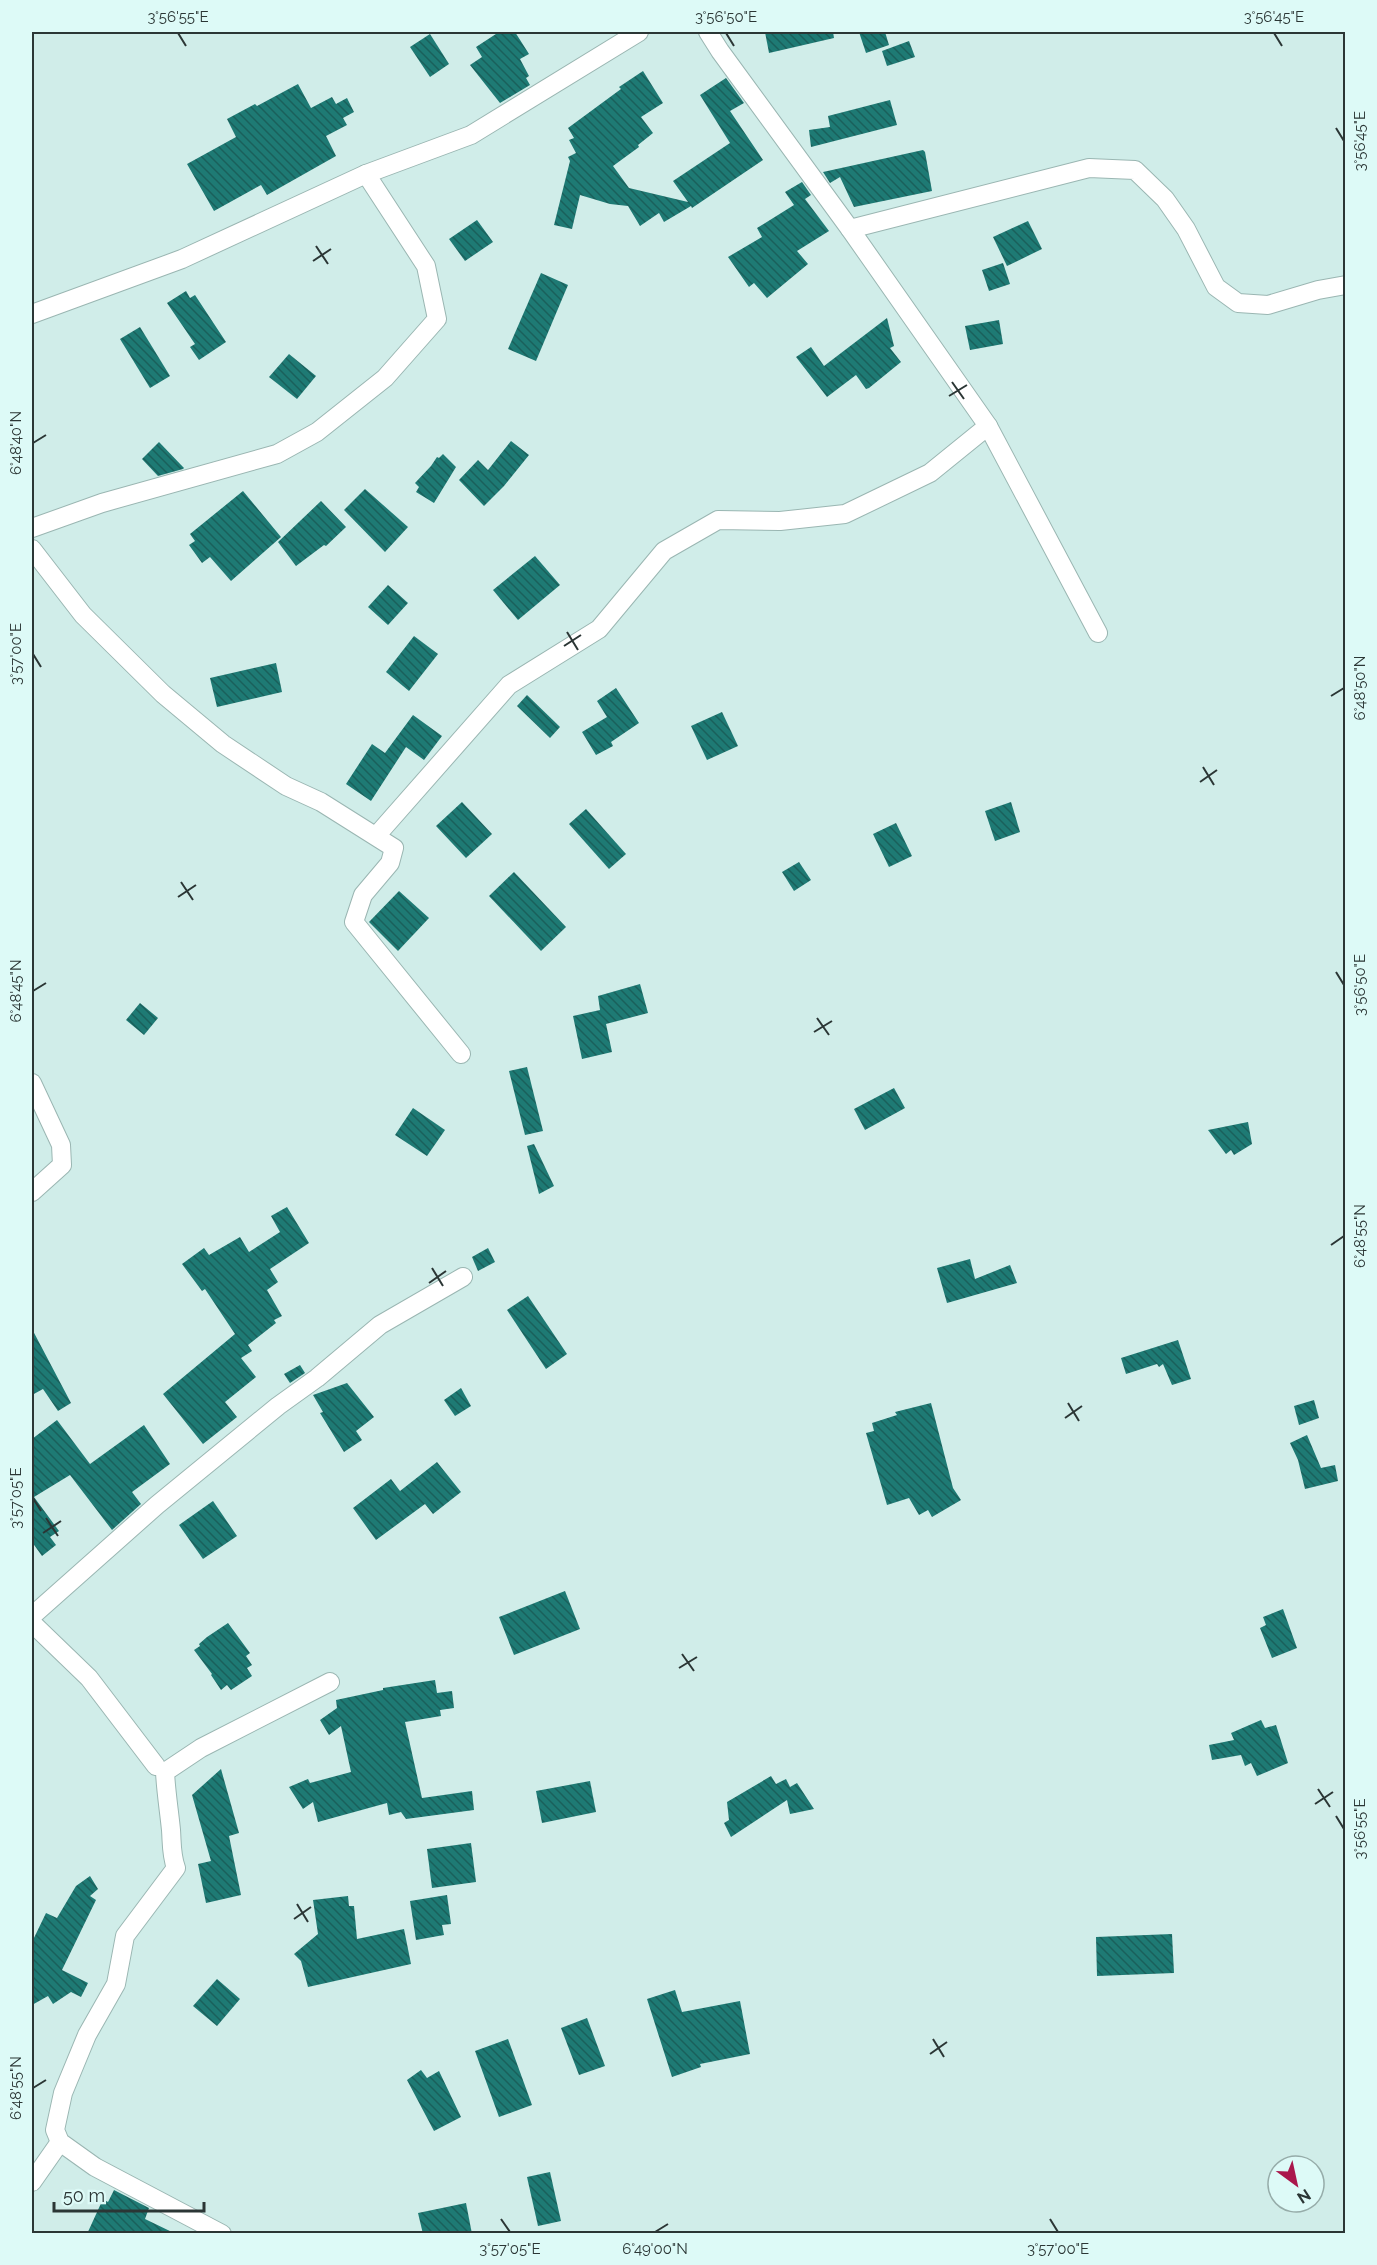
<svg xmlns="http://www.w3.org/2000/svg" width="1377" height="2265" viewBox="0 0 1377 2265" font-family="Raleway,sans-serif">
<defs>
<pattern id="building-back-hatch" width="6" height="6" patternUnits="userSpaceOnUse" patternTransform="scale(1.5)"><rect width="6" height="6" fill="#1e7a74"/><path d="M-1 5l2 2M0 0l6 6M5-1l2 2" fill="none" stroke="#1a605b"/></pattern>
</defs>
<rect width="100%" height="100%" fill="#d0ede9"/>
<g fill="url(#building-back-hatch)">
<polygon points="499,32 515,32 529,54 520,59 529,76 526,78 530,85 500,103 470,65 482,57 476,47"/>
<polygon points="765,32 833,32 834,38 769,53"/>
<polygon points="859,32 885,32 889,45 866,53"/>
<polygon points="430,34 449,64 430,77 410,47"/>
<polygon points="909,41 915,57 887,66 882,51"/>
<polygon points="643,71 663,103 641,117 653,133 638,145 639,147 613,166 629,188 688,202 673,181 730,143 700,95 726,78 744,103 730,111 763,160 692,208 691,206 664,222 659,213 640,226 628,206 610,204 580,195 572,229 554,225 570,161 568,157 576,153 569,140 574,138 568,128 621,89 619,87"/>
<polygon points="298,84 311,108 332,97 336,104 347,98 354,112 343,118 347,125 326,136 336,156 267,195 261,185 214,211 187,164 236,137 227,119 255,104 257,106"/>
<polygon points="890,100 897,125 811,147 809,130 830,127 828,116"/>
<polygon points="923,150 925,152 932,191 854,207 840,177 830,183 823,172"/>
<polygon points="802,182 811,195 805,199 829,231 797,251 808,264 767,298 754,283 749,287 728,257 762,237 757,228 794,205 785,192"/>
<polygon points="477,220 493,242 465,261 449,239"/>
<polygon points="1028,221 1042,249 1007,266 993,237"/>
<polygon points="1003,263 1010,284 989,291 982,270"/>
<polygon points="541,273 568,285 536,361 508,349"/>
<polygon points="186,291 190,298 195,295 226,342 199,360 190,347 195,344 167,303"/>
<polygon points="887,318 894,346 890,348 901,362 869,388 866,389 856,375 827,397 796,357 811,347 824,366"/>
<polygon points="999,320 1003,344 970,350 965,326"/>
<polygon points="140,327 170,376 150,388 120,339"/>
<polygon points="289,354 316,376 297,399 269,377"/>
<polygon points="511,441 529,455 504,486 484,506 459,480 478,460 488,470"/>
<polygon points="159,442 184,468 183,469 158,476 142,459"/>
<polygon points="443,454 456,467 434,503 416,492 419,487 415,483 431,466 437,457 439,458"/>
<polygon points="365,489 408,527 385,552 344,510"/>
<polygon points="243,491 281,537 231,581 210,557 202,563 189,545 195,541 190,534"/>
<polygon points="321,501 346,527 326,546 324,545 296,566 278,542"/>
<polygon points="535,556 560,585 518,620 493,590"/>
<polygon points="388,585 408,603 388,625 368,607"/>
<polygon points="414,636 438,654 409,691 386,672"/>
<polygon points="276,663 282,692 217,707 210,678"/>
<polygon points="616,688 639,723 611,742 613,746 596,755 582,732 607,717 597,701"/>
<polygon points="527,695 560,727 550,738 517,706"/>
<polygon points="722,712 738,746 707,760 691,726"/>
<polygon points="413,715 442,736 424,760 406,747 371,801 346,784 372,744 385,753"/>
<polygon points="462,802 492,834 466,858 436,826"/>
<polygon points="1011,802 1020,832 995,841 985,811"/>
<polygon points="586,809 626,854 609,869 569,824"/>
<polygon points="896,823 912,856 889,867 873,834"/>
<polygon points="799,862 811,880 794,891 782,872"/>
<polygon points="514,872 566,927 541,951 489,896"/>
<polygon points="399,891 429,918 398,951 369,922"/>
<polygon points="640,984 648,1013 606,1024 612,1052 582,1059 573,1016 600,1010 598,996"/>
<polygon points="140,1003 158,1018 144,1035 126,1020"/>
<polygon points="527,1067 543,1131 525,1135 509,1071"/>
<polygon points="894,1088 905,1108 865,1130 854,1109"/>
<polygon points="413,1108 445,1130 427,1156 395,1135"/>
<polygon points="1248,1122 1252,1144 1234,1155 1231,1150 1226,1154 1208,1130"/>
<polygon points="534,1144 554,1186 539,1194 527,1146"/>
<polygon points="287,1207 309,1243 270,1269 278,1282 267,1290 282,1316 274,1320 276,1323 248,1345 252,1351 241,1358 256,1377 225,1402 237,1417 203,1444 163,1394 235,1334 205,1289 202,1291 182,1264 204,1248 209,1255 240,1237 249,1252 280,1232 271,1216"/>
<polygon points="488,1248 495,1262 478,1271 472,1257"/>
<polygon points="970,1259 975,1279 1010,1265 1017,1283 947,1303 937,1268"/>
<polygon points="528,1296 567,1354 546,1369 507,1310"/>
<polygon points="32,1329 71,1403 58,1411 43,1389 32,1395"/>
<polygon points="1178,1340 1191,1379 1172,1385 1163,1364 1159,1367 1157,1364 1126,1374 1121,1358"/>
<polygon points="300,1365 305,1373 290,1383 284,1374"/>
<polygon points="347,1383 374,1417 356,1431 362,1440 344,1452 320,1413 323,1412 313,1395"/>
<polygon points="461,1388 471,1406 455,1416 444,1400"/>
<polygon points="1314,1400 1319,1418 1299,1425 1294,1406"/>
<polygon points="931,1403 953,1488 961,1500 932,1517 928,1510 919,1515 909,1498 887,1505 866,1433 874,1431 872,1423 897,1415 895,1412"/>
<polygon points="57,1420 90,1464 144,1425 170,1464 132,1492 141,1504 112,1530 70,1475 34,1497 59,1531 50,1537 56,1545 42,1556 32,1542 32,1439"/>
<polygon points="1307,1435 1321,1468 1335,1465 1338,1481 1305,1489 1298,1460 1290,1443"/>
<polygon points="437,1462 461,1492 433,1514 425,1504 376,1540 353,1508 391,1479 400,1491"/>
<polygon points="213,1501 237,1536 203,1559 179,1525"/>
<polygon points="565,1591 580,1629 514,1655 499,1617"/>
<polygon points="1283,1609 1297,1648 1272,1658 1260,1628 1266,1625 1263,1617"/>
<polygon points="228,1623 250,1653 246,1656 252,1665 247,1668 252,1676 231,1690 227,1685 221,1690 211,1675 212,1674 194,1650 200,1646 199,1644 207,1637"/>
<polygon points="435,1680 437,1693 452,1691 454,1708 440,1710 441,1716 405,1722 422,1798 472,1791 474,1810 406,1819 401,1812 389,1815 387,1803 318,1822 313,1802 303,1809 289,1787 308,1779 310,1783 351,1772 341,1726 329,1735 320,1720 337,1708 336,1700 383,1690 383,1688"/>
<polygon points="1261,1720 1265,1728 1276,1725 1288,1763 1257,1776 1251,1763 1245,1766 1241,1755 1212,1760 1209,1745 1234,1740 1231,1733"/>
<polygon points="221,1769 239,1833 229,1836 241,1895 206,1903 198,1864 211,1861 192,1795"/>
<polygon points="771,1776 776,1784 786,1779 790,1787 797,1783 814,1809 790,1814 787,1800 731,1837 724,1823 729,1820 727,1802"/>
<polygon points="590,1781 596,1812 542,1823 536,1791"/>
<polygon points="471,1843 476,1882 432,1888 427,1849"/>
<polygon points="90,1876 98,1889 90,1896 96,1900 62,1970 88,1983 81,1997 71,1992 53,2004 48,1996 32,2005 32,1942 46,1913 57,1918 76,1886"/>
<polygon points="447,1895 451,1924 442,1925 444,1935 416,1940 410,1901"/>
<polygon points="348,1896 349,1906 354,1906 357,1939 404,1929 411,1964 308,1987 301,1961 294,1954 318,1934 313,1900"/>
<polygon points="1172,1934 1174,1973 1097,1976 1096,1937"/>
<polygon points="217,1979 240,1999 217,2026 193,2006"/>
<polygon points="675,1990 682,2012 740,2001 750,2054 700,2064 701,2067 672,2077 647,1999"/>
<polygon points="587,2018 605,2066 579,2075 561,2028"/>
<polygon points="508,2039 532,2105 499,2117 475,2051"/>
<polygon points="421,2070 427,2078 439,2071 461,2117 434,2131 407,2080"/>
<polygon points="550,2172 561,2221 538,2226 527,2177"/>
<polygon points="114,2190 149,2208 145,2219 176,2234 87,2234 103,2199 108,2202"/>
<polygon points="466,2203 472,2234 423,2234 418,2213"/>
</g>
<g fill="none" stroke-linecap="round" stroke-linejoin="round">
<g stroke="#9ab6b2" stroke-width="20">
<g id="minor">
<polyline points="708,32 720,51 850,229 988,426 1098,633"/>
<polyline points="850,229 1089,168 1135,170 1165,199 1186,229 1216,287 1238,303 1268,305 1318,290 1346,285"/>
<polyline points="32,314 182,259 366,174 471,135 639,32"/>
<polyline points="32,528 102,503 277,454 317,432 385,378 437,319 426,266 366,174"/>
<polyline points="32,549 83,615 163,694 223,744 286,786 321,802 394,848 390,863 363,895 354,922 461,1054"/>
<polyline points="377,835 509,685 599,629 664,551 718,520 780,521 845,514 930,473 988,426"/>
<polyline points="32,1083 61,1145 62,1165 32,1192"/>
<polyline points="32,1616 157,1505 278,1406 317,1378 380,1325 463,1277"/>
<polyline points="32,1623 89,1678 156,1766"/>
<polyline points="32,2182 60,2142"/>
<path d="M222 2234 95 2167 60 2142 55 2130 63 2093 87 2035 116 1984 125 1936 176 1868C171 1854 172 1843 171 1830 169 1810 166 1792 165 1772L201 1748 330 1682"/>
</g>
</g>
<use href="#minor" stroke="#fff" stroke-width="18"/>
</g>
<path fill="none" stroke="#2b3635" stroke-width="2" d="M178 33 186 46M726 33 734 46M1274 33 1282 46M1336 128 1344 141M316 246 328 264M313 261 331 249M952 382 964 399M949 396 967 385M33 443 46 435M567 632 578 650M564 646 581 635M33 654 41 667M1331 696 1344 688M1203 767 1214 785M1200 782 1217 770M181 882 193 900M178 897 196 885M1336 972 1344 985M33 991 46 983M817 1018 829 1035M814 1032 832 1021M1331 1245 1344 1236M432 1268 443 1286M429 1283 446 1271M1068 1403 1079 1421M1065 1418 1082 1406M33 1498 41 1511M46 1518 58 1536M43 1533 61 1521M682 1654 694 1671M679 1668 697 1657M1318 1789 1330 1807M1315 1804 1333 1792M1336 1816 1344 1829M297 1904 308 1922M294 1919 311 1907M933 2039 944 2057M930 2054 947 2042M33 2088 46 2080M501 2219 510 2232M1050 2219 1058 2232M655 2232 668 2224"/>
<rect width="1377" height="2265" fill="none" stroke="#ddfaf7" stroke-width="66"/>
<g transform="translate(1296 2184) rotate(147)"><circle r="28" fill="#ddfaf7" stroke="#96aca9" stroke-width="1.5"/>
<path d="M0-4.5L10 22L0 15L-10 22Z" fill="#aa174c"/>
<text y="-9" font-size="16" font-weight="bold" text-anchor="middle" fill="#2b3635">N</text>
</g>
<path d="M54 2202v9h150v-9" fill="none" stroke="#2b3635" stroke-width="3"/>
<text x="63" y="2202" font-size="18" fill="#2b3635" stroke="#ddfaf7" stroke-width="4.5" paint-order="stroke">50 m</text>
<rect x="33" y="33" width="1311" height="2199" fill="none" stroke="#2b3635" stroke-width="2"/>
<g font-size="15" text-anchor="middle" fill="#2b3635">
<text x="178" y="22">3°56'55"E</text>
<text x="726" y="22">3°56'50"E</text>
<text x="1274" y="22">3°56'45"E</text>
<text transform="translate(1360 141) rotate(-90)" y="5">3°56'45"E</text>
<text transform="translate(16 443) rotate(-90)" y="5">6°48'40"N</text>
<text transform="translate(16 654) rotate(-90)" y="5">3°57'00"E</text>
<text transform="translate(1360 688) rotate(-90)" y="5">6°48'50"N</text>
<text transform="translate(1360 985) rotate(-90)" y="5">3°56'50"E</text>
<text transform="translate(16 991) rotate(-90)" y="5">6°48'45"N</text>
<text transform="translate(1360 1236) rotate(-90)" y="5">6°48'55"N</text>
<text transform="translate(16 1498) rotate(-90)" y="5">3°57'05"E</text>
<text transform="translate(1360 1829) rotate(-90)" y="5">3°56'55"E</text>
<text transform="translate(16 2088) rotate(-90)" y="5">6°48'55"N</text>
<text x="510" y="2254">3°57'05"E</text>
<text x="655" y="2254">6°49'00"N</text>
<text x="1058" y="2254">3°57'00"E</text>
</g>
</svg>
